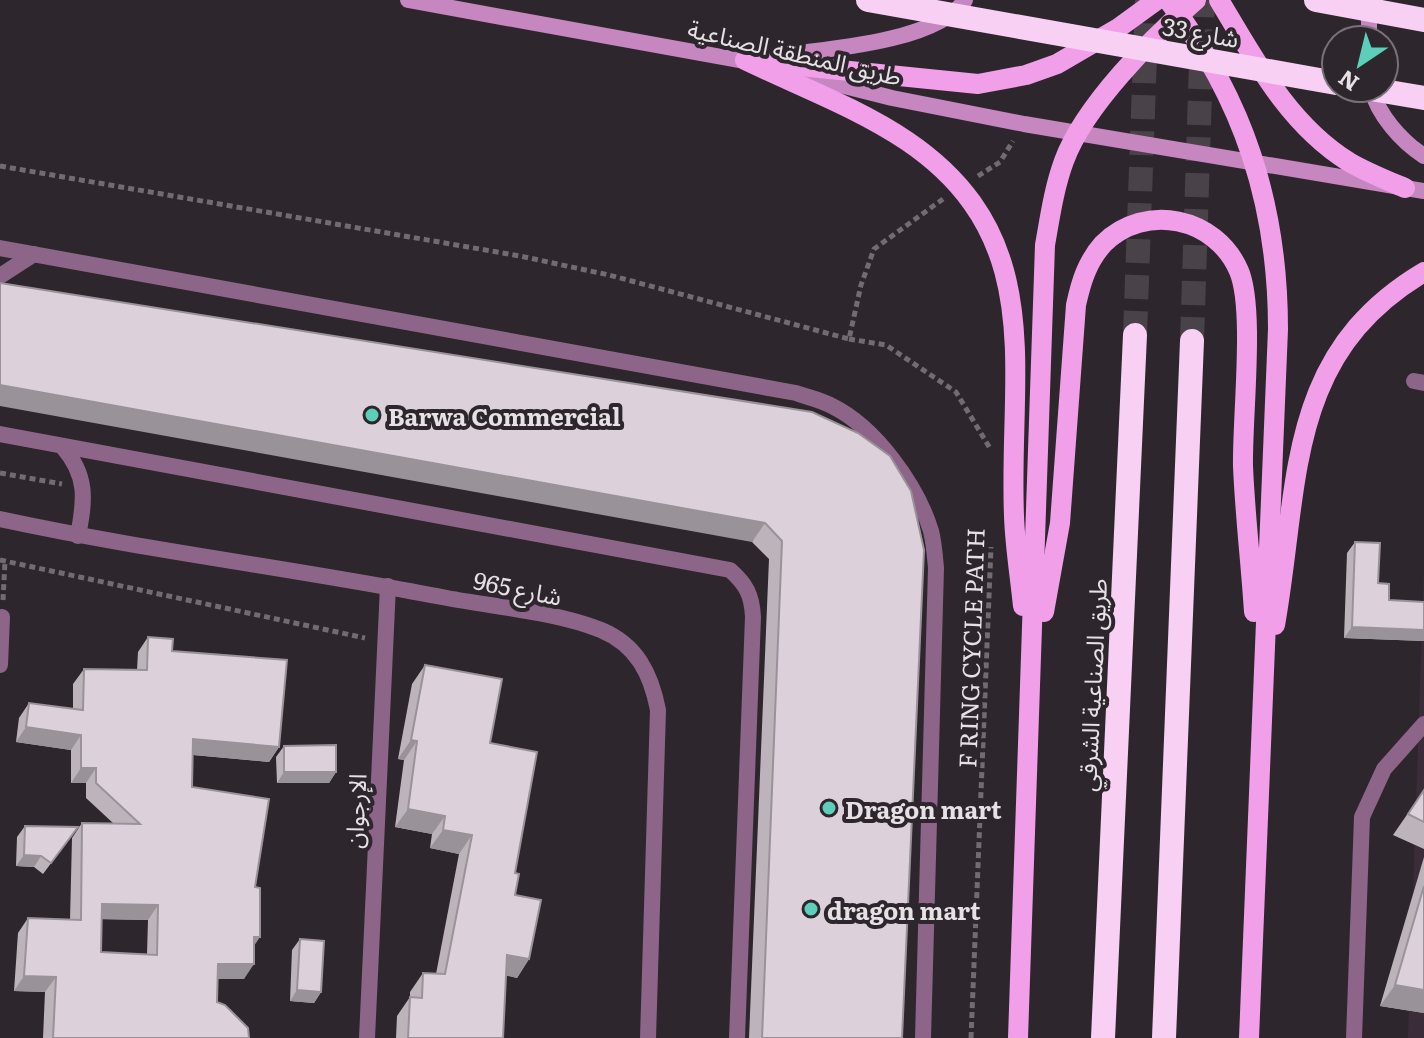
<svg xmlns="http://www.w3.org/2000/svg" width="1424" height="1038" viewBox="0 0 1424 1038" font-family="Literata,'Noto Sans Arabic',serif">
<rect width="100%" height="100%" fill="#2e262d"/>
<polygon fill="#3a2d39" points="1424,567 1424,1038 1408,1038"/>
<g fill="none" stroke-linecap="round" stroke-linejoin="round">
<g stroke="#4a4249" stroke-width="24" stroke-dasharray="24 12" stroke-linecap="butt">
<polyline points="1135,335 1147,0"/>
<polyline points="1192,341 1203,0"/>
</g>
<g stroke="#726b71" stroke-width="5" stroke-dasharray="6 4" stroke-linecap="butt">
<polyline points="0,166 520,256 609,275 849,339 861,285 874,249 943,199"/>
<polyline points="978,176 1000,162 1013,141"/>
<polyline points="849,339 886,345 956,392 991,450"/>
<polyline points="0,473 62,484"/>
<polyline points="0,560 365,638"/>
<polyline points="3,600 5,561"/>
<polyline points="971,1038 991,547"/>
</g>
<g stroke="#8d6589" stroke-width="16">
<path d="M0 248 796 393C807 397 821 400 832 406 875 427 917 485 931 531 934 543 935 556 936 568L923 1038"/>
<polyline points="0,276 34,254"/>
<polyline points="1414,381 1424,383"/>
<path d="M0 434 730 570C746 584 752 595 753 617L737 1038"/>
<path d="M62 446C88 476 85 499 78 536"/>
<polyline points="1354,1038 1362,817 1384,769 1424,724"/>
</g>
<g stroke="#8d6589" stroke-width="16">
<path d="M0 519C148 551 299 569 447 598 495 607 557 612 601 630 637 645 651 674 658 710L648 1038"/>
<polyline points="0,665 2,617"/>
<polyline points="367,1038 388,586"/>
</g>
<g stroke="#c686c0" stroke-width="16">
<polyline points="408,0 755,63"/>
<polyline points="1369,40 1369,18 1375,2"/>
<path d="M766 57C816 50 936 44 965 0"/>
<polyline points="789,72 892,98 1024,124 1424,191"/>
<path d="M1371 88C1378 115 1401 141 1424 156"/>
</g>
<g stroke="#f29fea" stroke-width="20">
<path d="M1168 0C1244 99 1278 205 1278 329L1249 1038"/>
<path d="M1219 0C1255 60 1288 124 1349 162 1366 172 1386 180 1405 188"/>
<path d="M745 60C799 86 858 108 907 141 1050 238 1008 371 1014 516 1015 546 1020 576 1023 606"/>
<polyline points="761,62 978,84 1026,75 1057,64 1117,29 1157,0"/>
<path d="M1044 612 1060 523 1076 305C1081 282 1087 262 1103 244 1145 202 1216 217 1239 271 1255 309 1242 418 1243 466 1245 515 1251 564 1254 612"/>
<path d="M1275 625C1300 485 1284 355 1424 272"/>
<path d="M1018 1038 1045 245C1050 217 1054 188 1064 161 1084 106 1152 38 1196 0"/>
</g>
<g stroke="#f8d0f3" stroke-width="24">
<polyline points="1103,1038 1135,335"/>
<polyline points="1164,1038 1192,341"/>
</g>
<g stroke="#f8d0f3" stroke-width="24">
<polyline points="868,0 1336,83"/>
<polyline points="1316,0 1424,20"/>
<polyline points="1365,88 1424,98"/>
</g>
</g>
<g fill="#bdb4bb" fill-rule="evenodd">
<polygon points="812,412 902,1038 749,1038 769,559 752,542"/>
<polygon points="1355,542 1389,600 1424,602 1424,641 1344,638 1347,553"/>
<path d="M148 637 172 651 279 747 269 762 193 755 192 787 255 887 254 946 244 979H218L217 1002 249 1038H43L45 992 14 991 18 933 28 918 70 920 72 838 82 823H113L86 798V783H71V750L16 742 19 718 29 703 73 709V684L84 669 137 670 138 652ZM102 919 148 920 147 954 101 952Z"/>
<polygon points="425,665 490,743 515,873 515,895 529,959 517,978 506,975 503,1038 396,1038 397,1016 410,997 410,992 423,973 436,974 459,854 430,848 432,834 395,827 404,760 398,759 412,684"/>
<polygon points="284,746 336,772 329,783 277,783 276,757"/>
<polygon points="1424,790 1424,849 1393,835"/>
<polygon points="25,826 78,827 43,874 34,867 16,866 17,837"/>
<polygon points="1424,857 1424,1013 1380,1006"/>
<polygon points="300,939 321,992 314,1003 290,1001 292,950"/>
</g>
<g fill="#9a9299">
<polygon points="0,385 765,523 752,542 0,406"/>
<polygon points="1352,627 1424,630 1424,641 1344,638"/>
<polygon points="26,727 81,735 71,750 16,742"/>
<polygon points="193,739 279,747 269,762 183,754"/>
<polygon points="411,740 417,741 404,760 398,759"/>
<polygon points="81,768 96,768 86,783 71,783"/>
<polygon points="284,772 336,772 329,783 277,783"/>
<polygon points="408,809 445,816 432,834 395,827"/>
<polygon points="443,830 472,835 459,854 430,848"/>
<polygon points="24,855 41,856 34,867 16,866"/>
<polygon points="102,904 158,905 148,920 91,919"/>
<polygon points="254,937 260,937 250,952"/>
<polygon points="507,955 529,959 517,978 494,973"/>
<polygon points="218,964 254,964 244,979 208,979"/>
<polygon points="24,976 56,977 45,992 14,991"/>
<polygon points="1395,985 1424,990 1424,1013 1380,1006"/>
<polygon points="297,990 321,992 314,1003 290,1001"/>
</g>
<g fill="#dcd1da" stroke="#9a9299" stroke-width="2" fill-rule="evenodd">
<polygon points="0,283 812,412 858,433 890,456 911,491 924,550 902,1038 762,1038 782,541 765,523 0,385"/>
<polygon points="1355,542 1380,543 1378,583 1389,584 1389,600 1424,602 1424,630 1352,627"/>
<path d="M148 637 173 639 172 651 287 660 279 747 193 739 192 787 269 799 255 887 260 888V937H254V964H218L217 1002 225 1005 248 1028 249 1038H53L56 977 24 976 28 918 81 920 82 823 140 824 96 783V768H81V735L26 727 29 703 83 710 84 669 147 670ZM102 904 158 905 157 955 101 952Z"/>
<polygon points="425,665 502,679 490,743 537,752 515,873 519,874 515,895 541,900 529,959 507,955 503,1038 408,1038 410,997 422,998 423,973 445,974 472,835 443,830 445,816 408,809 417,741 411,740"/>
<polygon points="336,745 336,772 284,772 284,746"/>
<polygon points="1424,790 1424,822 1408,814"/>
<polygon points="25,826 78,827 51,863 41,856 24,855"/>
<polygon points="1424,886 1424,990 1395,985"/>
<polygon points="300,939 324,941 321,992 297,990"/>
</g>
<g fill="#5cceba" stroke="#2e262d" stroke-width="3">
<circle cx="372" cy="415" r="8"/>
<circle cx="829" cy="808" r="8"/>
<circle cx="811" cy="909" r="8"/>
</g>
<g text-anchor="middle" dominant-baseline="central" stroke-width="8" stroke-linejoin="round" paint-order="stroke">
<g font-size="24" fill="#e6e1e5" stroke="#2e262d">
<text transform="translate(1201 31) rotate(10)">شارع 33</text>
<text transform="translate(795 51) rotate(13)">طريق المنطقة الصناعية</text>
<text transform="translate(518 587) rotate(11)">شارع 965</text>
<text transform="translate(970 648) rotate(-88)">F RING CYCLE PATH</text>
<text transform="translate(1091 685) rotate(-87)">طريق الصناعية الشرقي</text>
<text transform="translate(354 811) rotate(-87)">الإرجوان</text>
</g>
<g font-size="24" font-weight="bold" fill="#e6e1e5" stroke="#2e262d" text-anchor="start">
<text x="388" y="415">Barwa Commercial</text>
<text x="845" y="808">Dragon mart</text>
<text x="827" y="909">dragon mart</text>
</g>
</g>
<g transform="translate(1360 64) rotate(215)"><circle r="38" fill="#2e262d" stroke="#787177" stroke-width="2"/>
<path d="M0-6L14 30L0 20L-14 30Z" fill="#5cceba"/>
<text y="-12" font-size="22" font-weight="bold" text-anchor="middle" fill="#e6e1e5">N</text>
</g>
</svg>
